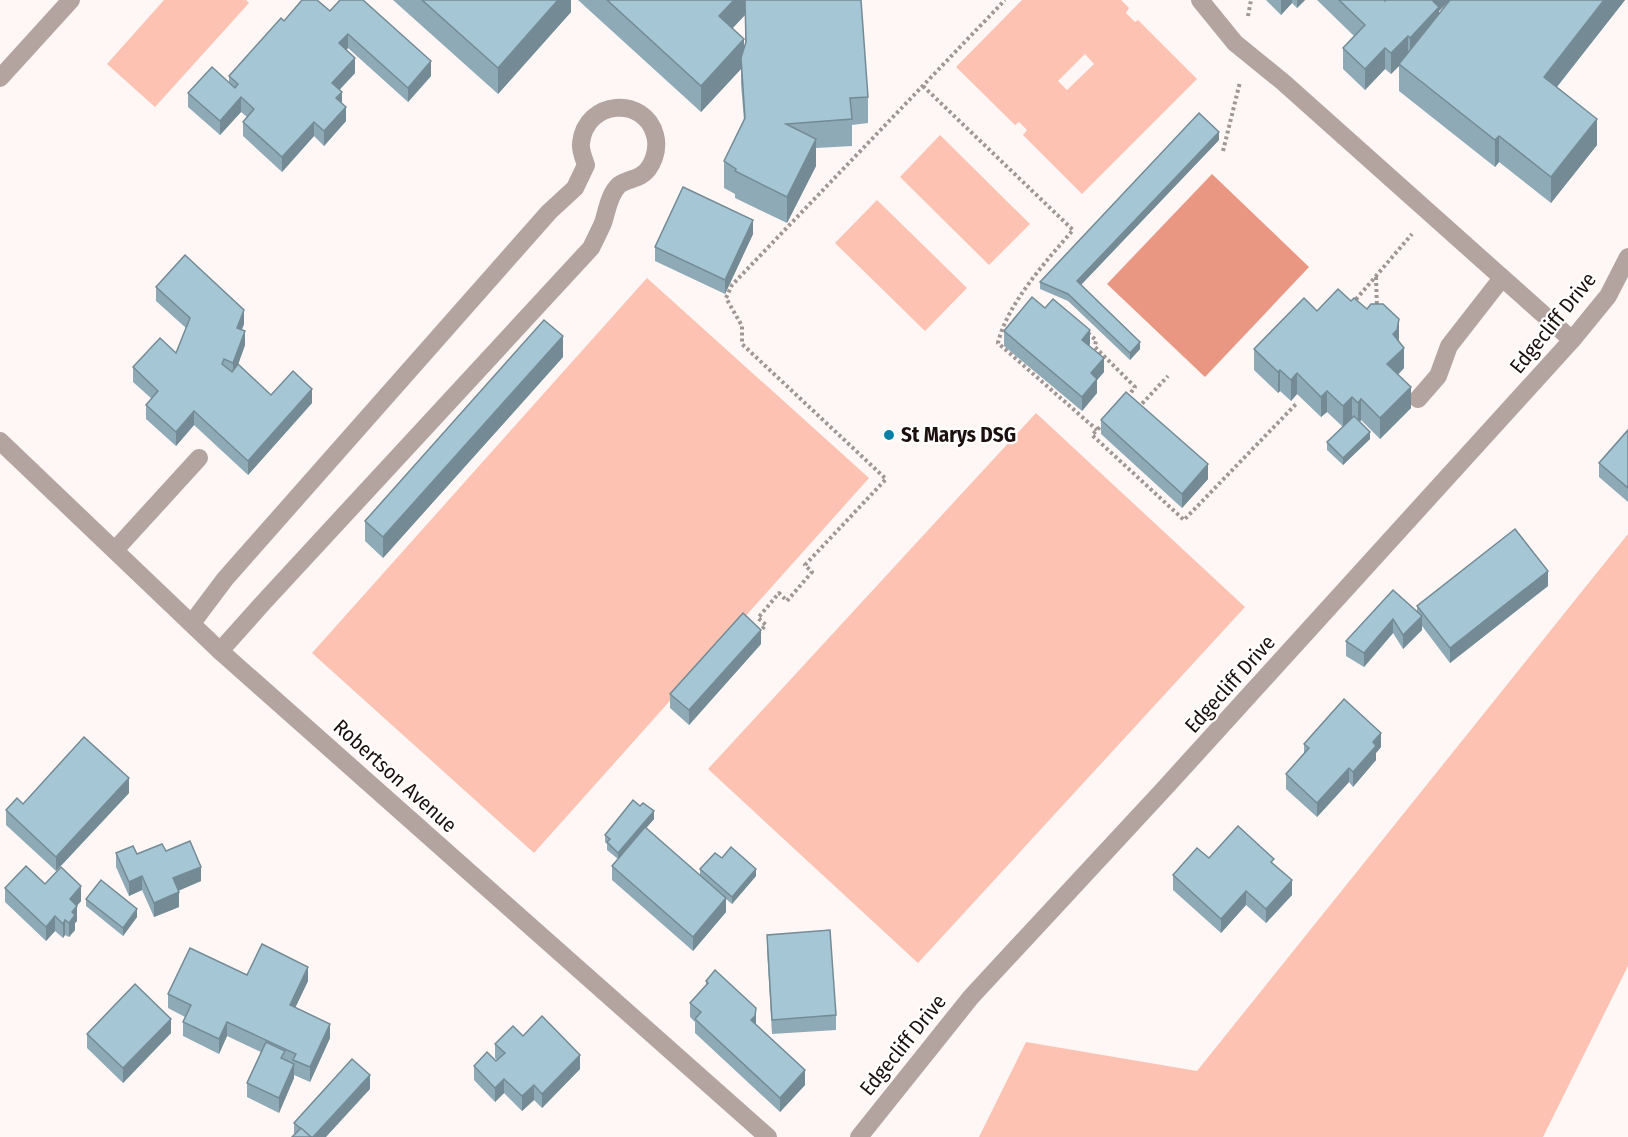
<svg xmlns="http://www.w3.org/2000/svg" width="1628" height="1137" viewBox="0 0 1628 1137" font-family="'Fira Sans Condensed',sans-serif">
<rect width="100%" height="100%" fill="#fef7f5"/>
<g fill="#fec2b3" fill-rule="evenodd">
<polygon points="164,0 246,0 249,3 155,107 107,64"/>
<path d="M1022 0H1121L1129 8 1126 13 1135 22 1138 20 1197 79 1082 194 1023 135 1027 130 1019 122 1015 125 956 67ZM1085 54 1094 64 1067 90 1058 81Z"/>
<polygon points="940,135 1030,224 989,265 900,177"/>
<polygon points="877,200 967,288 925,331 835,243"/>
<polygon points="647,278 869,478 534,853 312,653"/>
<polygon points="1036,413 1245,607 918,963 708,769"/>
<polygon points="1628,534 1628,966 1543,1137 979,1137 1026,1042 1197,1071"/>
</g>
<polygon fill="#e99682" points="1212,174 1309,267 1205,377 1107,284"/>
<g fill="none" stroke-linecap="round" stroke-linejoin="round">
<g stroke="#9f9794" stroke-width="4" stroke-dasharray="3 3" stroke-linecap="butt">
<polyline points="1248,16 1251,0"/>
<path d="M923 86 1073 230C1047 260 1007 304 998 343L1097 430"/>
<polyline points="1223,151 1240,82"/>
<polyline points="1376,277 1377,309"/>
<polyline points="1352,304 1412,234"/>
<polyline points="1088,333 1096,340 1095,347 1135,387 1127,398"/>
<polyline points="1138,408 1168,376"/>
<polyline points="1104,423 1092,435 1184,520 1297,403"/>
<polyline points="758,633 766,625 758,618 779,593 787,601 812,572 805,565 886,479 742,344 742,326 726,298 732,285 1005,0"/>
</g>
<g stroke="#b3a4a0" stroke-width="18">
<polyline points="1200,0 1235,43 1283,82 1572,340"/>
<polyline points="1418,399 1438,376 1449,346 1502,278"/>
<polyline points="115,550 199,458"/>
<path d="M192 623 225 579 549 212 575 188 586 165C584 159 580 150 581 143 586 99 645 96 655 135 659 149 653 169 640 176 634 179 624 181 619 185 609 194 607 211 603 223 599 232 595 240 591 248L262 604 220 651"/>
</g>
<g stroke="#b3a4a0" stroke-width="18">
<polyline points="0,78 71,0"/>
<polyline points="0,441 220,651 768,1137"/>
<polyline points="859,1137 971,997 1164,789 1572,340 1608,296 1628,257"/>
</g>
</g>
<g fill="#8eaab7" fill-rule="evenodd">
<polygon points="393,0 571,0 571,12 498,94"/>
<path d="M578 0H861L868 97V123L852 125V146L816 148V166L787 223 735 198V194L724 188V161L744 121 741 84V69L701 112ZM745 15V43L744 47 732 28Z"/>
<polygon points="1266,0 1305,0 1297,8 1292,3 1281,15"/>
<polygon points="1317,0 1384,0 1385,1 1450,0 1439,11 1439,13 1625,0 1557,87 1597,145 1551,203 1499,162 1495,167 1399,91 1399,66 1391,74 1385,69 1365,90 1343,69 1343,48 1354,36"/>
<polygon points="330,11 431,76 408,102 348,48 346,50 355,73 339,90 346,121 324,146 314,136 282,172 243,136 243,122 247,117 241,112 220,135 188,107 188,93 229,82 229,76 284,21"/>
<polygon points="1219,140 1081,285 1140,349 1130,360 1068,301 1040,289 1040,282"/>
<polygon points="753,234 725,294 655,261 655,247"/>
<polygon points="156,287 244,324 242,329 245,345 238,365 271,395 312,403 248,475 194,425 176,446 146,419 146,405 152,399 133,382 133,367 176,353 186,328 156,301"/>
<polygon points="1351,301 1367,309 1399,340 1404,368 1398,375 1411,408 1380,439 1361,420 1360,422 1370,439 1343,465 1327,450 1327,442 1343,427 1327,412 1321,417 1297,394 1291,401 1280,391 1278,393 1254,370 1254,349 1317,311"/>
<polygon points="1004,331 1090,344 1089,346 1104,372 1097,380 1097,393 1082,411 1004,346"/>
<polygon points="563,357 383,558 365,541 365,521"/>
<polygon points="1101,420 1208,479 1182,508 1101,434"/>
<polygon points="1628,430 1628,502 1599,477 1599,463"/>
<polygon points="1548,586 1450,663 1422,626 1422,630 1403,649 1393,633 1364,667 1346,656 1346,641 1393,590 1417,612 1417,606"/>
<polygon points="761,644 689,725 670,708 670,694"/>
<polygon points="1304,744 1381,747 1376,753 1376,760 1353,787 1349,782 1317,817 1286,789 1286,774 1304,753"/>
<polygon points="129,793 56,871 6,825 6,810 23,804"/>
<polygon points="640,806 654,819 646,828 700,875 700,869 722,858 756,876 732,904 726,899 726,912 693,951 612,880 612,866 618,859 607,850 607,844 605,842 605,835"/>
<polygon points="166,851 201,881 178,891 179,907 154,917 142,890 129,896 116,867 116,853 137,854"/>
<polygon points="1209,858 1274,864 1292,895 1266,923 1246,905 1221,933 1173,890 1173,875"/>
<polygon points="45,884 81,901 77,906 77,921 75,923 75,930 69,937 65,935 63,938 55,931 46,941 5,902 5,888"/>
<polygon points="86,899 137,917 123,936 86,906"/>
<polygon points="767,935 836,1015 836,1030 772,1034 767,949"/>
<polygon points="247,975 308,981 295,1007 330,1038 310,1082 294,1075 294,1078 279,1113 247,1097 247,1083 261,1052 227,1036 219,1054 183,1036 183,1022 185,1017 168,1008 168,994"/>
<polygon points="706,981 755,1024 805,1085 780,1112 695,1033 695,1022 690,1017 690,1003 706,986"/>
<polygon points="171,1033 123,1083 87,1048 87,1034"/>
<polygon points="523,1036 580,1069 542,1108 534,1100 522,1111 504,1093 495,1102 474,1080 474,1066 496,1061 497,1060 495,1058 495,1044"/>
<polygon points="370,1089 294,1135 294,1123"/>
</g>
<g fill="#748b95">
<polygon points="558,0 571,0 571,12 498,94 498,68"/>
<polygon points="734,0 745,0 745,15 719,43 719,16"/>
<polygon points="1281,0 1292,0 1292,3 1281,15"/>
<polygon points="1297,0 1305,0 1297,8"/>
<polygon points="1431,0 1450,0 1439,11 1439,28 1410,59 1410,38"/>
<polygon points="1604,0 1625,0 1544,103 1544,77"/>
<polygon points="348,34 348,48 339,58 339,43"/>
<polygon points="1408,36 1408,57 1391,74 1391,53"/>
<polygon points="744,39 744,65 741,58 741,69 701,112 701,86"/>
<polygon points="1385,48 1385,69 1365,90 1365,69"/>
<polygon points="355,58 355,73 332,98 332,83"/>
<polygon points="431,61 431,76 408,102 408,88"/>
<polygon points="342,92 342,107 336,98"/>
<polygon points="241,97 241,112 220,135 220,121"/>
<polygon points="346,107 346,121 324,146 324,131"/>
<polygon points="1597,119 1597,145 1551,203 1551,177"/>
<polygon points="314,122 314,136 282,172 282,157"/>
<polygon points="1219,132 1219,140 1077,289 1077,281"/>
<polygon points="1499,136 1499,162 1495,167 1495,140"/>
<polygon points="816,139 816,166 787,223 787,197"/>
<polygon points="753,220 753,234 725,294 725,280"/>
<polygon points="244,310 244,324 237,342 237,328"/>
<polygon points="1399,319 1399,340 1397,351 1393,334"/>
<polygon points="1090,330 1090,344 1082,354 1082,340"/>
<polygon points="245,331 245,345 233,378 233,363"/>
<polygon points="563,336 563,357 383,558 383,537"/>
<polygon points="1140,342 1140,349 1130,360 1130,353"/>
<polygon points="1404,348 1404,368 1387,385 1387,364"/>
<polygon points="1104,358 1104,372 1097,380 1097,393 1082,411 1082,397 1091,373"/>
<polygon points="1280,370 1280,391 1278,393 1278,372"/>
<polygon points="1297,373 1297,394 1291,401 1291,380"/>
<polygon points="1411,387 1411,408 1380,439 1380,418"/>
<polygon points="312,389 312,403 248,475 248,461"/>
<polygon points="1327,391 1327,412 1321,417 1321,397"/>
<polygon points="1352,397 1352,418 1343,427 1343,406"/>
<polygon points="1361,399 1361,420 1358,424 1358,403"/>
<polygon points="194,411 194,425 176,446 176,432"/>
<polygon points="1370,432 1370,439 1343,465 1343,458"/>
<polygon points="1208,464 1208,479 1182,508 1182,494"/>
<polygon points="1548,571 1548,586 1450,663 1450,648"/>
<polygon points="1422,616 1422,630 1403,649 1403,635"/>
<polygon points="1393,619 1393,633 1364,667 1364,653"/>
<polygon points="761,630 761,644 689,725 689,710"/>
<polygon points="1381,733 1381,747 1376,753 1376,760 1353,787 1353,772 1373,742"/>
<polygon points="1349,768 1349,782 1317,817 1317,803"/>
<polygon points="129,778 129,793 56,871 56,857"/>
<polygon points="654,811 654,819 618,860 618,853"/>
<polygon points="201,867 201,881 173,893 173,878"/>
<polygon points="756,869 756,876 732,904 732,897"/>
<polygon points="142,876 142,890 129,896 129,882"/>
<polygon points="1292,880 1292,895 1266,923 1266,909"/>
<polygon points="81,886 81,901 70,913 70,899"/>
<polygon points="1246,891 1246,905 1221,933 1221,919"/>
<polygon points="179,892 179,907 154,917 154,903"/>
<polygon points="726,898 726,912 693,951 693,937"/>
<polygon points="77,906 77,921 75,923 75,930 69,937 69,923 72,912"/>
<polygon points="137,909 137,917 123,936 123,928"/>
<polygon points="55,916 55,931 46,941 46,927"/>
<polygon points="65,920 65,935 63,938 63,924"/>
<polygon points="308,967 308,981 290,1019 290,1005"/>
<polygon points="756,1008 756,1022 755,1030 751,1020"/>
<polygon points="171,1019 171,1033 123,1083 123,1068"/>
<polygon points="227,1022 227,1036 219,1054 219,1039"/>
<polygon points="330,1024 330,1038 310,1082 310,1067"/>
<polygon points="580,1055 580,1069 542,1108 542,1094"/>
<polygon points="294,1064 294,1078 279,1113 279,1098"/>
<polygon points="805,1070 805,1085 780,1112 780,1098"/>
<polygon points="370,1075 370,1089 326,1137 313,1137"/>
<polygon points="504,1079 504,1093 495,1102 495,1088"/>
<polygon points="534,1085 534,1100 522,1111 522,1096"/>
</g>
<g fill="#a5c6d5" stroke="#748b95" stroke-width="1.5">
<polygon points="302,0 317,0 330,11 340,0 363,0 431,61 408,88 348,34 339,43 355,58 332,83 342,92 336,98 346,107 324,131 314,122 282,157 243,122 254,109 241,97 220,121 188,93 212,67 235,88 238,84 229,76 281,18 284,21"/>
<polygon points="422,0 558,0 498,68"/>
<polygon points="607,0 734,0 719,16 744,39 701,86"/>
<polygon points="745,0 861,0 868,97 850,98 852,119 786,124 816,139 787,197 735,171 736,169 724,161 745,118 741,58 746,42"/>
<polygon points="1339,0 1384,0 1385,1 1386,0 1432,0 1439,7 1410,38 1408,36 1391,53 1385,48 1365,69 1343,48 1365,25"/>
<polygon points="1450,0 1604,0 1544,77 1597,119 1551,177 1499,136 1495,140 1399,64"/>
<polygon points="1199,113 1219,132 1077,281 1140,342 1130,353 1068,294 1040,282"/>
<polygon points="683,187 753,220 725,280 655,247"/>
<polygon points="185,255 244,310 237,328 245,331 233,363 224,359 222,364 232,372 238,364 271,395 293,371 312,389 248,461 194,411 176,432 146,405 158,391 133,367 160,338 176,353 190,318 156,287"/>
<polygon points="1338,289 1351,301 1354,298 1367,309 1371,304 1383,304 1399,319 1397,330 1393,334 1404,348 1387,364 1411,387 1380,418 1361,399 1358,403 1352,397 1343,406 1327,391 1321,397 1297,373 1291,380 1280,370 1278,372 1254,349 1304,298 1317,311"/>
<polygon points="1032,297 1045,308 1053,299 1090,330 1082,340 1104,358 1091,373 1097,379 1082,397 1004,331"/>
<polygon points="544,320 563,336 383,537 365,521"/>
<polygon points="1126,392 1208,464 1182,494 1101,420"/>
<polygon points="1354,416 1370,432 1343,458 1327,442"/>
<polygon points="1628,430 1628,488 1599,463"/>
<polygon points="1515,529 1548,571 1450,648 1417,606"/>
<polygon points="1393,590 1422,616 1403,635 1393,619 1364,653 1346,641"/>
<polygon points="743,613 761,630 689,710 670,694"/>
<polygon points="1344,699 1381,733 1373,742 1376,746 1353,772 1349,768 1317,803 1286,774 1309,748 1304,744"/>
<polygon points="84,737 129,778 56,857 6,810 17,798 23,804"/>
<polygon points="633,800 640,806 643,803 654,811 618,853 607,842 610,839 605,835"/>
<polygon points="1238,826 1274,859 1271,862 1292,880 1266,909 1246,891 1221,919 1173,875 1197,848 1209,858"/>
<polygon points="645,827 726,898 693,937 612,866"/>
<polygon points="190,841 201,867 173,878 179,892 154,903 142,876 129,882 116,853 133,846 137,854 162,844 166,851"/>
<polygon points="731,847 756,869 732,897 700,869 715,853 722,858"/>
<polygon points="26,866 45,884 61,867 81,886 70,899 77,906 72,912 75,915 69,923 65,920 63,924 55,916 46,927 5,888"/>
<polygon points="101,880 137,909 123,928 86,899"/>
<polygon points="830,930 836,1015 772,1020 767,935"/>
<polygon points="262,944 308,967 290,1005 330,1024 310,1067 293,1060 296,1054 227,1022 219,1039 183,1022 191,1005 168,994 190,948 247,975"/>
<polygon points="715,970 756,1008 755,1016 751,1020 805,1070 780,1098 695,1019 701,1012 690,1003 708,983 706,981"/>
<polygon points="135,984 171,1019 123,1068 87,1034"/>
<polygon points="542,1016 580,1055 542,1094 534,1085 522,1096 504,1079 495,1088 474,1066 487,1052 496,1061 505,1053 495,1044 513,1026 523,1036"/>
<polygon points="266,1042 285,1051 281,1058 294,1064 279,1098 247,1083"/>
<polygon points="352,1059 370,1075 313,1137 311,1137 294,1123"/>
<polygon points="301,1128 311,1137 292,1137"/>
</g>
<circle fill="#0680a6" stroke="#fff" stroke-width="2" cx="889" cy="435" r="6"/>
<g text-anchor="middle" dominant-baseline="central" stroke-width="4.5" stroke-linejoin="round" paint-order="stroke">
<g font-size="21" fill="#1b100d" stroke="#fff">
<text transform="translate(1553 323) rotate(-51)">Edgecliff Drive</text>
<text transform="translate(1230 684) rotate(-48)">Edgecliff Drive</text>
<text transform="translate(395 776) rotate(42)">Robertson Avenue</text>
<text transform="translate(903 1045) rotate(-51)">Edgecliff Drive</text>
</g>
<g font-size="21" font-weight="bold" fill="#1b100d" stroke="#fff" text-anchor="start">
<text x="901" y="435">St Marys DSG</text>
</g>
</g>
</svg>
